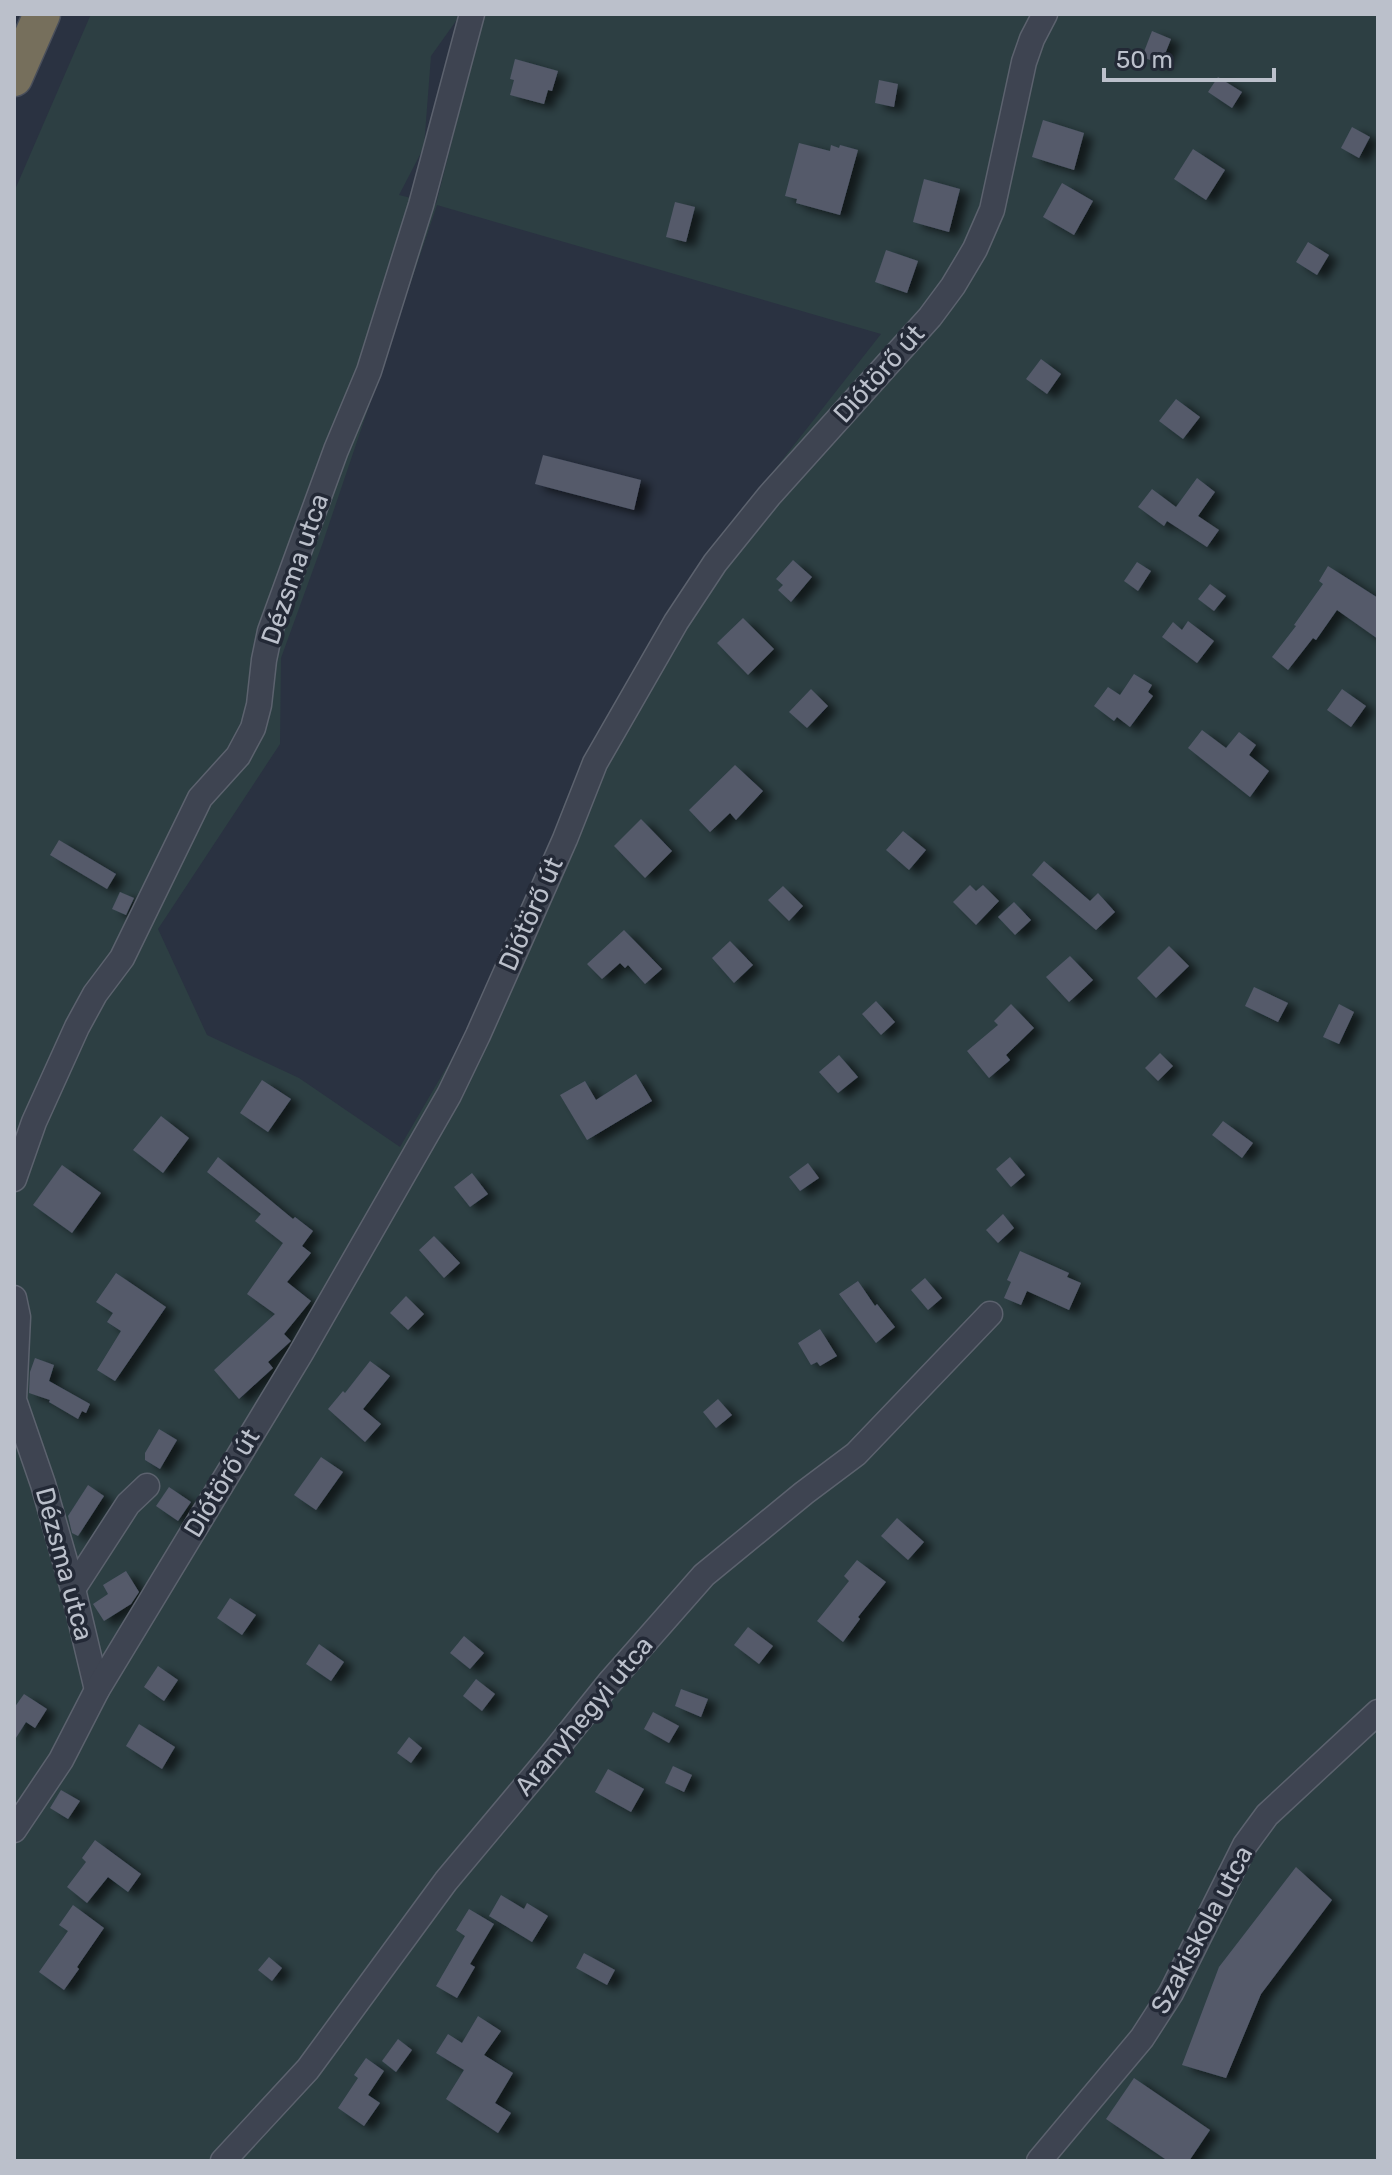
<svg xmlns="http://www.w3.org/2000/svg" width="1392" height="2175" viewBox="0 0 1392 2175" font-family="Rubik,sans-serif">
<defs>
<filter id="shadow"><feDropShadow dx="9" dy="5" stdDeviation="4" flood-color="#0009"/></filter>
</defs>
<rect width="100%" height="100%" fill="#2a3241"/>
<path fill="#2d3f43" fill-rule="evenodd" d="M91 14H458L456 21 431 56 424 147 399 195 436 204 484 14H1378V2161H14V192ZM437 205 881 334 706 557 668 613 565 802 504 969 400 1147 299 1078 207 1035 158 929 280 744 281 658 322 545Z"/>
<g fill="#545a6b" filter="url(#shadow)">
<polygon points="1152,31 1171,39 1161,64 1142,57"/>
<polygon points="515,59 558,71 552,91 548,90 544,104 510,95 514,80 510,79"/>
<polygon points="1218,77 1242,92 1232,108 1208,92"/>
<polygon points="879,80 898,84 894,107 875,103"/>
<polygon points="1043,120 1084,133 1074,170 1032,157"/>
<polygon points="1352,127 1370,137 1359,158 1341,148"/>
<polygon points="799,143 830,151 831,145 839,148 840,145 858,150 840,215 796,203 797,199 785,196"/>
<polygon points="1193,149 1225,170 1206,200 1174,179"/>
<polygon points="924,179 960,189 949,232 913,222"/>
<polygon points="1062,183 1093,201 1074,235 1043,217"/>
<polygon points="675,202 695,207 686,242 666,237"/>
<polygon points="1308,242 1329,255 1317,275 1296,262"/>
<polygon points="886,250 918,261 907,293 875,282"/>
<polygon points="1041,359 1061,374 1047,394 1026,379"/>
<polygon points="1176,399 1200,417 1183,439 1159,421"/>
<polygon points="543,455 641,480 634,510 535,484"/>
<polygon points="1197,478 1215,492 1198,516 1219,530 1207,547 1167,521 1164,526 1138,507 1152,489 1176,507"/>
<polygon points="793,560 812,577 791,602 778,590 783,585 776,579"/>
<polygon points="1137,562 1151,571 1138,591 1124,581"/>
<polygon points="1328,566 1378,598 1378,639 1337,610 1316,640 1313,638 1288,670 1272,657 1296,626 1294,625 1323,584 1319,581"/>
<polygon points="1210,584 1226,596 1214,611 1198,599"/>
<polygon points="743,618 774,649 748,675 717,643"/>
<polygon points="1188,621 1214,641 1197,663 1162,637 1173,622 1182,630"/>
<polygon points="1134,674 1152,685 1148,692 1153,696 1130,727 1117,717 1114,721 1094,706 1108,687 1120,695"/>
<polygon points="811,689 828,706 807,728 789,712"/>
<polygon points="1342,689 1366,706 1351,727 1327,710"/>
<polygon points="1202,730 1226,748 1239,732 1256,745 1249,755 1269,771 1250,797 1188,748"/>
<polygon points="735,765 763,791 736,820 730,813 710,832 689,810"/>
<polygon points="641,819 672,851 645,878 614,846"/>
<polygon points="903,831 926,850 909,870 886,850"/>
<polygon points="59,840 116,874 107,889 50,855"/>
<polygon points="1044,861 1090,901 1098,893 1115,912 1096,930 1032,875"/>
<polygon points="970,885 976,891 983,885 999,901 976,925 953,902"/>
<polygon points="783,886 803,906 789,921 768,900"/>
<polygon points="120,892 134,898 126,915 112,909"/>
<polygon points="1014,902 1031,920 1015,935 998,917"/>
<polygon points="624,930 662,969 645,984 628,965 625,968 620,963 602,979 587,964"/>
<polygon points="730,941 753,965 734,983 712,958"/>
<polygon points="1169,946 1189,966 1156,998 1137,978"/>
<polygon points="1070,956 1093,980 1069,1002 1046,977"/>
<polygon points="1254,987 1288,1003 1278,1022 1245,1006"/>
<polygon points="876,1001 895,1022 881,1035 862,1014"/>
<polygon points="1011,1004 1034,1028 1006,1055 1010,1060 989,1078 967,1051 998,1025 994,1021"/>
<polygon points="1339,1004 1354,1012 1339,1044 1323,1037"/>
<polygon points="1160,1053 1173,1066 1158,1081 1145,1068"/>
<polygon points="839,1055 858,1077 838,1093 819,1072"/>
<polygon points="636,1074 652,1101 587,1140 560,1095 585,1081 596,1100"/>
<polygon points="262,1080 291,1099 268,1132 240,1113"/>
<polygon points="161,1116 189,1138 163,1173 133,1150"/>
<polygon points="1223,1121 1253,1143 1242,1158 1212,1135"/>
<polygon points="218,1157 293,1219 295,1217 313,1231 302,1246 311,1253 287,1282 311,1301 284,1334 291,1341 268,1362 273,1368 239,1399 214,1370 275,1314 247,1294 283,1243 255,1221 261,1214 207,1172"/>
<polygon points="1010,1157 1025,1175 1011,1187 996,1169"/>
<polygon points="808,1163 819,1178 800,1191 789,1177"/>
<polygon points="62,1165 101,1193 72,1233 33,1205"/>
<polygon points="472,1173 488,1194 470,1207 454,1187"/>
<polygon points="1003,1214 1014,1228 998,1243 986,1230"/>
<polygon points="434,1236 460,1263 444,1278 419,1250"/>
<polygon points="1020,1251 1069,1273 1067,1277 1081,1283 1069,1310 1027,1291 1021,1305 1004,1298 1011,1282 1007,1280"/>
<polygon points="116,1273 166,1307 115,1381 97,1370 121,1331 107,1322 113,1313 96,1302"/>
<polygon points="925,1278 942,1298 928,1310 911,1290"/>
<polygon points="858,1281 875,1306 877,1304 895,1327 876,1343 839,1294"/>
<polygon points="406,1296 424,1314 408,1330 390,1313"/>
<polygon points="820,1329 837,1356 820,1366 817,1362 811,1365 798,1343"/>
<polygon points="35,1358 54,1365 49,1381 90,1404 86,1413 82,1411 78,1419 49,1402 50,1400 29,1393 30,1372"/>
<polygon points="370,1361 390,1376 363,1409 381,1424 365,1442 328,1409 343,1391 345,1393"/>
<polygon points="718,1399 732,1415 716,1428 703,1412"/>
<polygon points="159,1429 177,1440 160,1469 145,1460 145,1453"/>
<polygon points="321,1457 343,1472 316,1510 294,1495"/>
<polygon points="88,1485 104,1496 78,1536 72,1533 68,1516"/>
<polygon points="169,1487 191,1502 178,1521 156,1506"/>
<polygon points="897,1518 924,1542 908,1560 881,1536"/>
<polygon points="857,1560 886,1582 858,1617 860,1619 843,1642 817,1621 849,1581 844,1576"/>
<polygon points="126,1571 139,1592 131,1604 104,1621 93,1604 108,1594 103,1585"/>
<polygon points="230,1598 256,1615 242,1635 217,1618"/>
<polygon points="748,1627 773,1646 759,1664 734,1645"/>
<polygon points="464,1636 484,1653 470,1669 450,1653"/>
<polygon points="319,1644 344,1662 331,1681 306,1664"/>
<polygon points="158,1666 178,1680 164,1701 144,1687"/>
<polygon points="476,1679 495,1694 482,1711 463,1696"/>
<polygon points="681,1689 708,1699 701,1717 675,1706"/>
<polygon points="24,1694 47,1709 35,1728 26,1722 14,1741 14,1708"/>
<polygon points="653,1712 679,1726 669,1743 644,1729"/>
<polygon points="139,1724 175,1747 162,1769 126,1746"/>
<polygon points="409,1737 422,1748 411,1763 397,1753"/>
<polygon points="673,1766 692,1775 684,1792 665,1783"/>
<polygon points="608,1769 644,1789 631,1812 595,1792"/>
<polygon points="61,1790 80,1801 68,1819 50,1808"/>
<polygon points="95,1840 141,1874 128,1892 108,1877 87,1903 67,1887 86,1862 82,1858"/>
<polygon points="1296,1867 1332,1900 1261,1994 1226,2078 1182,2065 1219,1967"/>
<polygon points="501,1895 524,1909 527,1903 548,1916 532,1942 489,1916"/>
<polygon points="73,1905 104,1928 77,1967 79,1969 64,1990 39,1972 68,1931 59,1925"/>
<polygon points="469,1909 494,1924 470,1964 475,1967 457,1998 436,1986 465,1936 456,1930"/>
<polygon points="584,1953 615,1970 607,1985 576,1968"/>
<polygon points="269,1957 282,1968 272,1981 258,1970"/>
<polygon points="478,2016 501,2031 484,2055 513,2073 495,2103 511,2113 498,2133 446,2099 464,2070 436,2053 448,2034 462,2043"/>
<polygon points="398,2039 412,2050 396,2072 382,2061"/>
<polygon points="366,2058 384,2071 368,2095 380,2103 364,2126 338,2108 358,2078 354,2075"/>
<polygon points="1134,2078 1210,2130 1189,2161 1168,2161 1106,2119"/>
</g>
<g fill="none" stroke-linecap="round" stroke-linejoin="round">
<g stroke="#5c626e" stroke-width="27">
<g id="minor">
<polyline points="14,1179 34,1122 77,1027 95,994 122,958 200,798 238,756 253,728 259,705 264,660 270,631 336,450 369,371 421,205 472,14"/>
<polyline points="14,1298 18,1317 14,1400 43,1484 73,1589 97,1690"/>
<polyline points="73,1589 128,1504 147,1486"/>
<polyline points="14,1830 61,1760 97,1690 301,1353 449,1095 478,1035 565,839 595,763 676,622 715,563 769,496 930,317 953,286 975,249 992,210 1024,62 1032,39 1045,14"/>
<polyline points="223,2161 308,2069 446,1881 549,1758 609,1683 704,1575 804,1493 856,1454 990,1314"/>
<polyline points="1039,2161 1142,2038 1171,1993 1245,1845 1267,1815 1378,1712"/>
</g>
</g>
<g stroke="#494f5b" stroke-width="39">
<polyline id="highway" points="14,78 42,14"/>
</g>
<use href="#minor" stroke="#3e4451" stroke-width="24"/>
<use href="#highway" stroke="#766f5c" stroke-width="36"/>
</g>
<g text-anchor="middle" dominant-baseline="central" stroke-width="7" stroke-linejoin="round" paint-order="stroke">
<g font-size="26" fill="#bbc0cb" stroke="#232936">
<text transform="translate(879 374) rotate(-48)">Diótörő út</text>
<text transform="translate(295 569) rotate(-71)">Dézsma utca</text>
<text transform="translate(531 914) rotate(-66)">Diótörő út</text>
<text transform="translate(222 1483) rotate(-59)">Diótörő út</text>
<text transform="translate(64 1564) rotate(75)">Dézsma utca</text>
<text transform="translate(584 1716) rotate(-50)">Aranyhegyi utca</text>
<text transform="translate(1202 1930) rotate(-62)">Szakiskola utca</text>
</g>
</g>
<rect width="1392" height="2175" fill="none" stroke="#bbc0cb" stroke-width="32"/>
<path d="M1104 68v12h170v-12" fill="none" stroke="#bbc0cb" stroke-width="4"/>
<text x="1116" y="68" font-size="24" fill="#bbc0cb" stroke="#232936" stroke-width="6" paint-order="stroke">50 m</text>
</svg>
